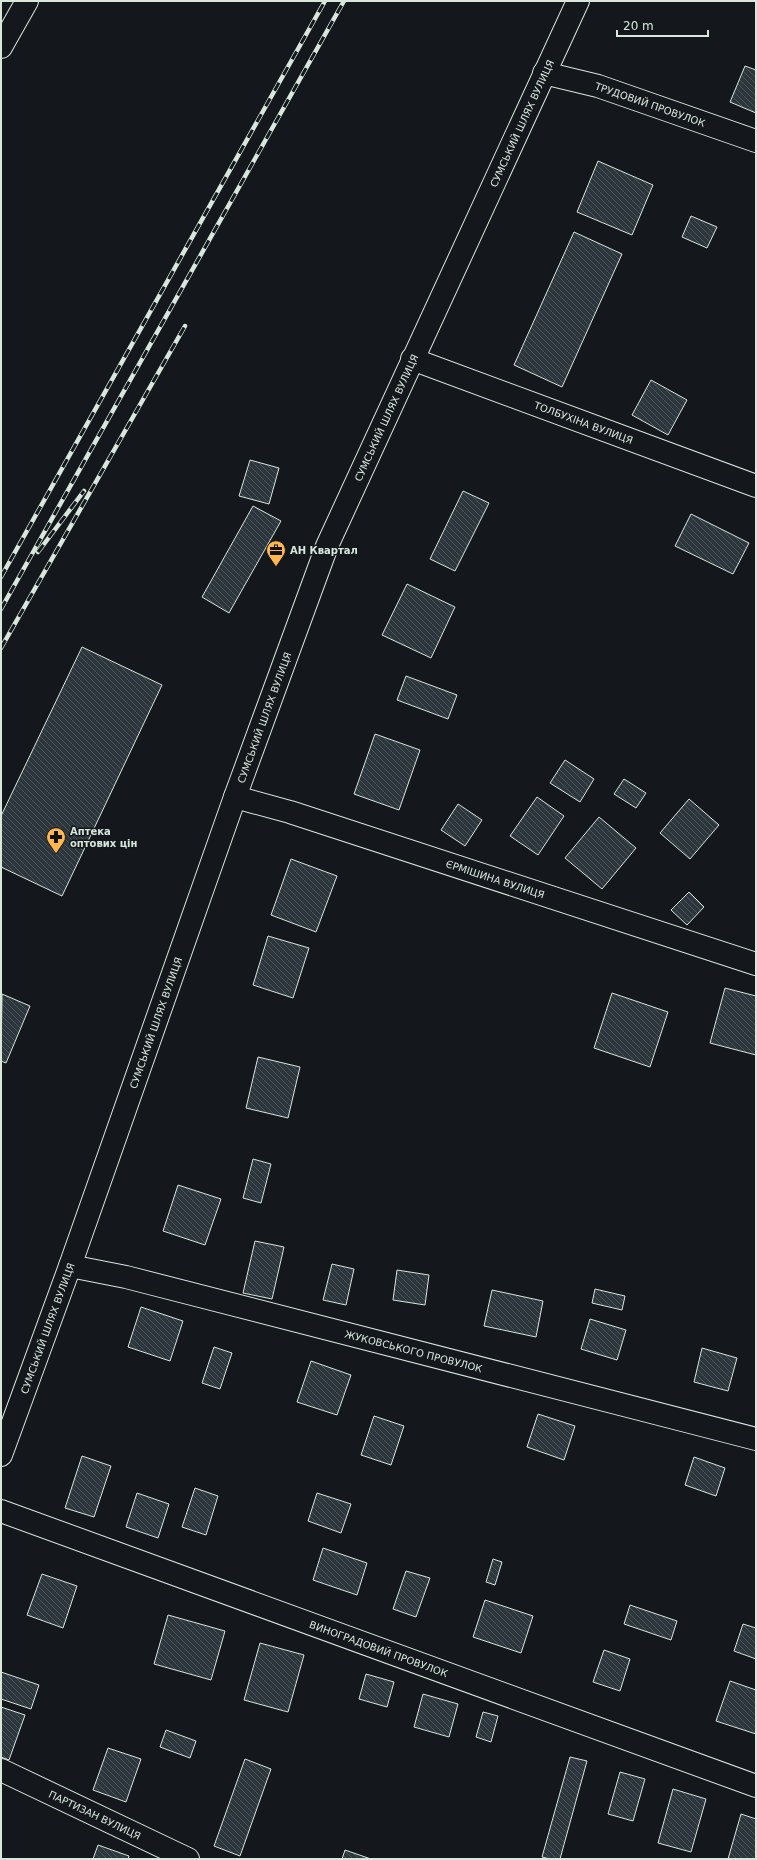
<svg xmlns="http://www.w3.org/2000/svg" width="757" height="1860" viewBox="0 0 757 1860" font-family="'DejaVu Sans',sans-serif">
<defs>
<pattern id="building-back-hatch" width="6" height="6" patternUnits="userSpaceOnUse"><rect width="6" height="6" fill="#2c363c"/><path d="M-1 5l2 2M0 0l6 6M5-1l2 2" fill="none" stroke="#4a5358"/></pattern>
</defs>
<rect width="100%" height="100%" fill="#14181c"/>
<g fill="url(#building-back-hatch)" stroke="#d8e6dc">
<polygon points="745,66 756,70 756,113 730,102"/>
<polygon points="598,161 653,185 632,235 577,212"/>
<polygon points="691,216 717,227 707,248 682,237"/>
<polygon points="574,232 622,254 562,387 514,365"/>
<polygon points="651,380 687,400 668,435 632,415"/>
<polygon points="250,460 279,468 269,504 239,496"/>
<polygon points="463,491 489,503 455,571 430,559"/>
<polygon points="253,506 281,521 229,613 202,597"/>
<polygon points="691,514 749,543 733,574 675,546"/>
<polygon points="407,584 455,607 431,658 382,635"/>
<polygon points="82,647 162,685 62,896 1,867 1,816"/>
<polygon points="406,676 457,695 448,719 397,700"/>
<polygon points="375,734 420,750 399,810 354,794"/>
<polygon points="565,760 594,779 580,802 550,783"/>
<polygon points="624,779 646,793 636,808 614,794"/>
<polygon points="537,797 564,816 538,855 510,836"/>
<polygon points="689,799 719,825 690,859 660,833"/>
<polygon points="458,804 482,820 465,846 441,830"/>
<polygon points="599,817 636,848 602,889 565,858"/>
<polygon points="291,859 337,876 316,932 271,915"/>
<polygon points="689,892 704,907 687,925 671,910"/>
<polygon points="268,936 309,948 293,998 253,985"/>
<polygon points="725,988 756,996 756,1055 710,1043"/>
<polygon points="612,993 668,1012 650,1067 594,1048"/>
<polygon points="2,994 30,1006 6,1063 1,1061"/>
<polygon points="258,1057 300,1067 288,1118 246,1108"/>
<polygon points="253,1159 271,1164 261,1203 243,1198"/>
<polygon points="178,1185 221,1199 205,1245 163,1231"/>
<polygon points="255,1241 284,1247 272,1299 243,1293"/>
<polygon points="332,1264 354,1269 346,1305 323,1300"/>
<polygon points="397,1270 429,1275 425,1305 393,1300"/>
<polygon points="595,1289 625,1296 622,1310 592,1303"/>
<polygon points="492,1290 543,1301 536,1337 484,1326"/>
<polygon points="141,1307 183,1321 170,1361 128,1347"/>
<polygon points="590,1319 626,1330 617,1360 581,1349"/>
<polygon points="214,1347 232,1353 220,1389 202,1383"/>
<polygon points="702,1348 737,1358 728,1391 694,1382"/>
<polygon points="311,1361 351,1375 337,1415 297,1402"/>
<polygon points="538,1414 575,1426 564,1460 527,1447"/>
<polygon points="374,1416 404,1426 391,1465 361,1455"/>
<polygon points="82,1456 111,1466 94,1517 65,1508"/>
<polygon points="694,1457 725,1468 716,1496 685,1485"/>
<polygon points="195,1488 218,1496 206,1535 182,1527"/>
<polygon points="137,1493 169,1504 158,1538 126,1527"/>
<polygon points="317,1493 351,1504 341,1533 308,1521"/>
<polygon points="323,1548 367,1563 357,1595 313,1580"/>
<polygon points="493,1559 502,1562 495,1585 486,1582"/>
<polygon points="406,1571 430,1578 416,1617 393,1609"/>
<polygon points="42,1574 77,1586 63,1628 27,1615"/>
<polygon points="485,1600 533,1616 521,1653 473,1637"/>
<polygon points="630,1605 677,1621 671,1640 624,1624"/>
<polygon points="168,1615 225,1631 211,1680 154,1664"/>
<polygon points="743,1624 756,1628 756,1659 734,1651"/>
<polygon points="260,1643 304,1655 288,1712 244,1700"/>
<polygon points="604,1650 630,1659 620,1691 593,1682"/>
<polygon points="1,1672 39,1685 31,1709 1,1699"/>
<polygon points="366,1674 394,1682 387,1707 359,1699"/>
<polygon points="730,1681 756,1690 756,1734 716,1721"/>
<polygon points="423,1694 458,1704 449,1737 414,1727"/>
<polygon points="1,1707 25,1715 9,1760 1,1757"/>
<polygon points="483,1712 498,1716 491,1742 476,1737"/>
<polygon points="166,1730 196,1741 190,1758 160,1747"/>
<polygon points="108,1748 141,1759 126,1802 93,1790"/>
<polygon points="570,1757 587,1761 560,1859 550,1859 542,1857"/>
<polygon points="245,1759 271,1769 240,1856 214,1846"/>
<polygon points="620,1772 645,1779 633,1821 608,1814"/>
<polygon points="673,1789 706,1799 691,1852 658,1843"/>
<polygon points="741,1814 756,1819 756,1859 728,1859"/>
<polygon points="98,1845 129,1856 128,1859 93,1859"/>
<polygon points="345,1850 371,1859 342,1859"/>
</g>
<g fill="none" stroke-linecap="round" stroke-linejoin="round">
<g stroke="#d8e6dc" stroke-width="24">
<g id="minor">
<polyline points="1,47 27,1"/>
<path id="s1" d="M544 73 598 86 756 141"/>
<path id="s2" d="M412 359 756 486"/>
<path id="s3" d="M235 797 290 812 756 964"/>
<path id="s4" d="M70 1266 126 1277 756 1439"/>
<path id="s5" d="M1 1511 756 1786"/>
<path id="s6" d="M1 1770 188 1859"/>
</g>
</g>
<g stroke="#d8e6dc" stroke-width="24">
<g id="major">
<path id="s7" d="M1 1455 70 1266 235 797 327 546 578 1"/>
</g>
</g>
<use href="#minor" stroke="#14181c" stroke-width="22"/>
<use href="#major" stroke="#14181c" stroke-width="22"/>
<g stroke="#d8e6dc" stroke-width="4.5">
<g id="rail">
<polyline points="38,552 84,491"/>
<polyline points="1,577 325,1"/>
<polyline points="1,609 344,1"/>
<polyline points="1,648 185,326"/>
</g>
</g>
<use href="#rail" stroke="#14181c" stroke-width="3" stroke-dasharray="9" stroke-linecap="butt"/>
</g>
<defs>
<g id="office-pin" transform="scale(1)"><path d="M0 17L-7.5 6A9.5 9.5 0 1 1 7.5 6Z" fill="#ffb74d" stroke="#14181c"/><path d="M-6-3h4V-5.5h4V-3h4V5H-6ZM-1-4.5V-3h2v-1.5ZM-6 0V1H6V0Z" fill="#111"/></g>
<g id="pharmacy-pin" transform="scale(1)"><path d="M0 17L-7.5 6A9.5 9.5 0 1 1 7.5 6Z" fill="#ffb74d" stroke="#14181c"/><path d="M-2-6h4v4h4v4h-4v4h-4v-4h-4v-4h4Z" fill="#111"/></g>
</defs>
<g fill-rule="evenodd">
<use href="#office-pin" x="276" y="550"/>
<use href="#pharmacy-pin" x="56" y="837"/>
</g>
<g text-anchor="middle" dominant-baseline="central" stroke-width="3" stroke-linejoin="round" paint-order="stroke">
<g font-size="10" fill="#d8e6dc" stroke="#14181c">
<text stroke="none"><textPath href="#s1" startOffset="111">ТРУДОВИЙ ПРОВУЛОК</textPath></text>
<text stroke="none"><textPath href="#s7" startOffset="1431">СУМСЬКИЙ ШЛЯХ ВУЛИЦЯ</textPath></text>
<text stroke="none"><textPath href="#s7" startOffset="1107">СУМСЬКИЙ ШЛЯХ ВУЛИЦЯ</textPath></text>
<text stroke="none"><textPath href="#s2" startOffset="183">ТОЛБУХІНА ВУЛИЦЯ</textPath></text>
<text stroke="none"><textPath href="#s7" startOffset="783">СУМСЬКИЙ ШЛЯХ ВУЛИЦЯ</textPath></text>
<text stroke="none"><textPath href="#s3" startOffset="273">ЄРМІШИНА ВУЛИЦЯ</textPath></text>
<text stroke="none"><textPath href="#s7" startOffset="459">СУМСЬКИЙ ШЛЯХ ВУЛИЦЯ</textPath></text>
<text stroke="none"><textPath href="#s7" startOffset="135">СУМСЬКИЙ ШЛЯХ ВУЛИЦЯ</textPath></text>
<text stroke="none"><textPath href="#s4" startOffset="354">ЖУКОВСЬКОГО ПРОВУЛОК</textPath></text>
<text stroke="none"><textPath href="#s5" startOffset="402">ВИНОГРАДОВИЙ ПРОВУЛОК</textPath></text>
<text stroke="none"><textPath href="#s6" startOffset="104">ПАРТИЗАН ВУЛИЦЯ</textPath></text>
</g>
<g font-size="10" font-weight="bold" fill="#d8e6dc" stroke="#14181c" text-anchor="start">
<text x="290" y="550">АН Квартал</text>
<text x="70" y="831">Аптека<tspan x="70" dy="12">оптових цін</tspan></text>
</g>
</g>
<rect width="757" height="1860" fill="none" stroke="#d8e6dc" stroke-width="4"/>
<path d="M617 30v6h91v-6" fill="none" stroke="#d8e6dc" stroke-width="2"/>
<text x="623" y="30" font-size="12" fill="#d8e6dc" stroke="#14181c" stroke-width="3" paint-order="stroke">20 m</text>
</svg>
